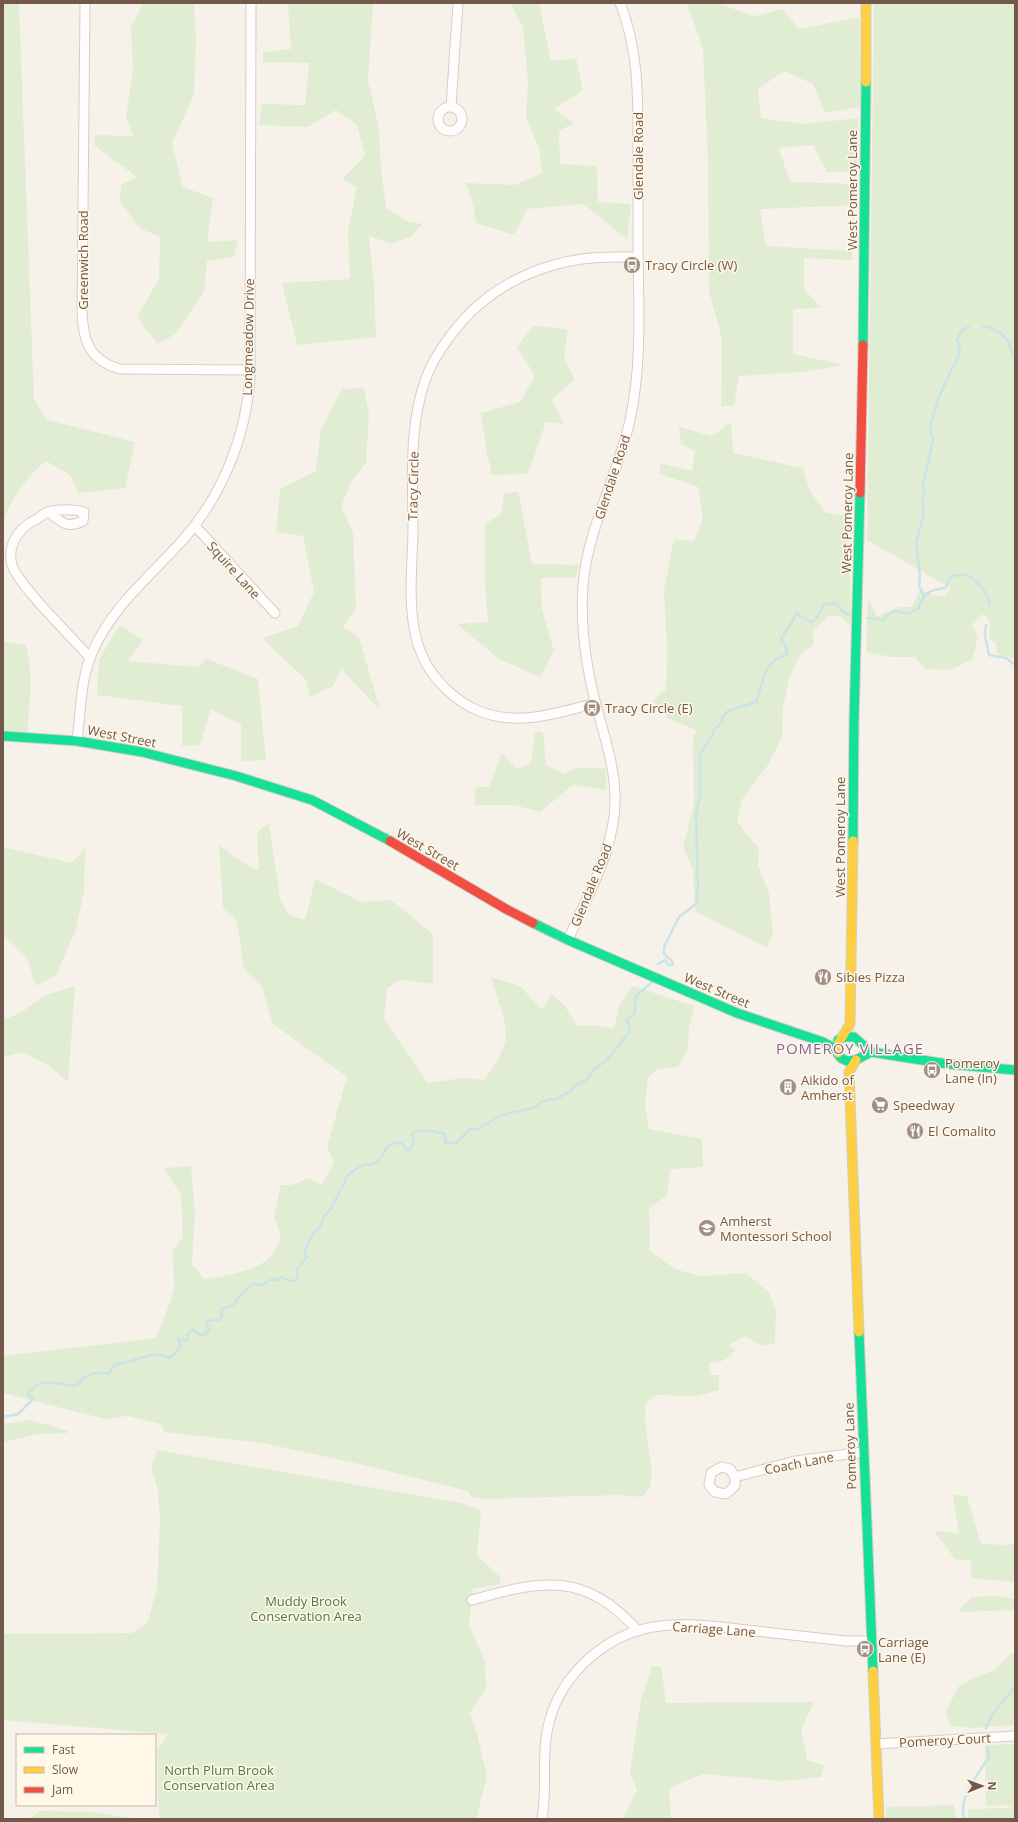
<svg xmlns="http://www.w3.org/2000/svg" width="1018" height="1822" viewBox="0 0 1018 1822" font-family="'Open Sans',sans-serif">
<rect width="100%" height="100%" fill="#f6f2e9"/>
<g fill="#e1edd3">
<path d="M3 3H19L34 399 47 420 135 442 125 488 79 493 70 475 46 461C26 477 13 497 3 520Z"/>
<polygon points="143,3 194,3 196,39 194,95 172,143 183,187 213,198 207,242 238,240 234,257 207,261 204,292 175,334 158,344 137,317 159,279 160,237 139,228 120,201 121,185 137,177 95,146 94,135 133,136 126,116 133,72 131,28"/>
<polygon points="288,3 373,3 368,81 379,128 381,168 386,208 407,221 422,224 412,236 392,244 369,236 374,285 376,337 297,345 282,283 350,279 348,230 357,187 342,179 365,156 357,125 336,110 308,127 259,125 262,104 305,105 309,63 263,62 263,52 291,49"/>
<polygon points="510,3 539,3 551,61 576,58 583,90 554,109 574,123 559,131 560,164 597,166 598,202 631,204 627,239 583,204 527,209 514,235 476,223 473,204 466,183 515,185 542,173 539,148 526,118 528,82 523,27"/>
<polygon points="687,3 717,3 755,16 782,9 799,29 859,17 861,107 825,113 813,84 784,71 758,89 761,118 803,124 858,118 857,172 827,172 813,145 779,148 790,182 858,184 858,205 760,209 766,246 851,251 853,260 804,258 804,289 821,308 793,309 793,354 844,365 802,372 739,376 734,405 721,407 722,339 709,291 708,162 703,49"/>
<polygon points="874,3 1015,3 1015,659 997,654 996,644 989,638 990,621 983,614 972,625 978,637 972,660 949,670 925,669 915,657 891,657 866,652 868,598 877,617 899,607 912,607 920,590 934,595 945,596 951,588 867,540"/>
<polygon points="533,326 568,329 564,358 575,380 552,399 564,424 546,422 528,474 492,475 487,454 481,413 520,402 535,376 517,347"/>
<polygon points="364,388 369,414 366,463 351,482 341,507 353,532 356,608 343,627 359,637 380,710 341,669 333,686 310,697 306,680 262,638 298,626 314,592 303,536 276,532 280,489 316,471 321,429 342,389"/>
<polygon points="731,422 733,453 803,468 810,491 825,512 848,517 851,627 840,616 828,616 813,631 813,645 800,655 790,675 783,707 782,737 768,765 743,798 737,822 759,849 758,865 769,893 773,933 767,948 695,911 693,869 683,847 694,804 693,741 696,730 667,718 653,701 666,689 667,648 664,591 674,539 694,541 703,518 698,487 660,474 660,463 692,471 695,451 681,444 679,427 712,436"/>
<polygon points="518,491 532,564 580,565 575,578 541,578 542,609 554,651 540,677 499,659 457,624 488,622 485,584 485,524 501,514 504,494"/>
<polygon points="120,625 143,640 128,661 197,667 207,659 258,679 266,760 241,761 241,725 211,709 200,745 182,746 182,706 97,695 99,659"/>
<path d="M3 642 26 645C34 675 29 706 27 737L3 736Z"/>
<polygon points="535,732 543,732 546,765 564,774 576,768 606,768 606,790 573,785 540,812 514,805 474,805 476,787 489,787 502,753 517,769 531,763"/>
<path d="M269 823 280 899 289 915 305 920 315 879 361 902 391 900 433 934V984L400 980 387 988 384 1019 428 1083 462 1078 484 1080C492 1069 501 1056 505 1043 510 1030 495 991 491 977L520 986 542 1010 552 994 565 1006 577 1026H597L614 1029 620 1004 633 986 694 1006 689 1027 688 1049 678 1067 657 1069 648 1078 645 1105 649 1129 702 1139 703 1167 670 1169 667 1195 649 1209 650 1251 675 1269 700 1276 746 1273 769 1292 776 1311 775 1343 761 1346 745 1336 729 1345 735 1350C727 1359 722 1364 709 1362L710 1375H719V1390L697 1396 656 1395 646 1404 645 1422 652 1472 650 1487 642 1497 619 1495 483 1499 470 1497 468 1491 363 1465 263 1443 164 1432 161 1424 128 1416 105 1419 3 1393V1356L156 1338 165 1316 174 1290 173 1250 183 1237 181 1195 164 1168 191 1166 195 1214 192 1264 204 1279C222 1277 256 1271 269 1258 274 1253 277 1245 281 1239L274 1215 281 1185H291L309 1178 321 1185 334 1163 327 1147 347 1077 273 1024 262 987 244 969 237 921 223 908 219 845 242 862 259 871 257 832Z"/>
<polygon points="3,847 72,863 85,848 84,892 75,932 56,975 36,986 27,958 3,934"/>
<polygon points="75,986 68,1082 49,1066 23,1052 3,1057 3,1020 20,1013 46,995"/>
<polygon points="31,1420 68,1431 68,1433 38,1434 3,1442 3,1424"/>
<polygon points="157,1450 461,1503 481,1510 477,1555 501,1578 500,1584 473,1589 469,1626 485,1661 486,1688 470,1713 477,1734 487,1776 476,1819 159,1819 157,1750 168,1734 3,1720 3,1634 132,1633 148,1622 157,1587 160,1521 158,1491 151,1467"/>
<polygon points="953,1495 967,1496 981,1544 1007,1545 1015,1543 1015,1582 971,1578 971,1561 955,1559 934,1531 959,1533"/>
<polygon points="997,1596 1015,1599 1015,1610 958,1612 971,1597"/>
<polygon points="1015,1652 1015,1725 972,1728 950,1726 946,1712 958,1687 973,1678 995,1670 1010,1654"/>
<polygon points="652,1666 661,1667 666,1703 814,1702 801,1730 807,1760 824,1765 821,1777 781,1781 704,1774 678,1784 669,1790 671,1819 623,1819 637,1790 630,1772 641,1700"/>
<polygon points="1015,1744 1015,1819 967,1818 969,1809 1008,1808 1013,1805 986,1806 985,1745"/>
<polygon points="954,1805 956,1819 886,1819 886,1807"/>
<polygon points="40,1811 94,1812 137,1819 29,1819"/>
</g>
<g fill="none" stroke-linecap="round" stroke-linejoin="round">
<g stroke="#cae3e6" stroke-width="2.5">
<path d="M983 326C992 327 1003 333 1008 341 1012 347 1011 354 1015 360"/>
<polyline points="924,596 919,586 920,576 916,543 924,513 922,500 925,493 923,485 933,440 930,430 937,401 959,354 960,347 957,340 962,330 969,327"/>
<path d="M867 618 883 620C896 604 895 615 909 613 912 612 915 610 918 609 925 593 927 590 945 588L952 576C955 576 961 574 965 575 975 577 990 594 989 605"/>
<polyline points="986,625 985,636 989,655 1006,658 1015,665"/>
<path d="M658 964 665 960 668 965H673L672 961 664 954V947L679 917 696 904 698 890 696 815 700 795V754L713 735 714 729 722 723V717L728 711 756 702C763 684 764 658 787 655L786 646 781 640C785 630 794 623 796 613L811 622 816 619 825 603 830 604 836 603 844 613 851 615"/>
<path d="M3 1417 18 1414 33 1399 27 1394C42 1375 55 1384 76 1386 86 1374 95 1371 109 1373L115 1364C132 1364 154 1348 170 1358L181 1347 178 1339 188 1341 187 1335 193 1329 200 1335H205L209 1331 206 1321 220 1320 222 1314 221 1309 233 1305 242 1293 254 1284 263 1285 269 1280H277L282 1277 289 1281 297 1280V1269L307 1257 305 1251 307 1245 315 1231 320 1227 325 1215 330 1210 345 1182V1179C350 1173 357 1167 365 1165 371 1164 375 1165 379 1160 388 1151 383 1142 402 1143L408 1151 414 1143 412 1134C421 1128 435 1131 445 1134V1143H456L471 1128 476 1130 502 1115 536 1107 541 1102 551 1099 553 1100 570 1092 576 1085 587 1080 594 1069 607 1060 630 1031 627 1020 635 1013V997L651 983"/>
<polyline points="986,1728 993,1713 1015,1687"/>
<path d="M964 1819C958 1795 978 1776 989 1756L987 1747"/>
</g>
<g stroke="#d4cec6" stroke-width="11">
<g id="street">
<path d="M85 3 82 312C83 341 89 360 120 369L250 370"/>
<polyline points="451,106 458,3"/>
<circle cx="450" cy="119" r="12"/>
<path d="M49 512C61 522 67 529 83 521L84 512C75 509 58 509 48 512 43 514 38 519 33 521 17 530 7 547 12 565 18 585 74 639 90 658"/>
<polyline points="195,526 275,613"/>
<path d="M596 703C557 713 518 727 479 711 455 701 432 679 422 655 406 620 412 571 413 533 413 482 408 427 426 378 435 353 461 319 481 303 509 279 546 264 582 259 600 256 620 257 638 257"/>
<path d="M77 741C81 711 80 679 93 651 112 607 150 576 182 541 222 496 246 437 250 377L251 3"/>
<path d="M568 940C588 894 617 846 615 795 614 764 604 735 596 705 586 666 580 627 583 586 587 529 618 476 630 420 643 361 638 297 638 237 638 205 638 173 638 140 638 94 638 47 620 3"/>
<polyline points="735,1477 735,1486 726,1494 715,1492 709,1485 711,1473 721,1467 730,1469 735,1477 795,1461 864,1452"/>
<path d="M472 1600C542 1580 585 1571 638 1631"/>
<polyline points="876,1744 1015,1736"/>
<path d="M542 1819C548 1786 540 1752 550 1719 563 1673 606 1635 653 1627 682 1622 710 1626 738 1629 774 1633 810 1637 846 1641H872"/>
</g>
</g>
<g stroke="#d5cec5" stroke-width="11">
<g id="fast">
<polyline points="863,345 866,82"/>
<polyline points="3,736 77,741 142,752 236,776 312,800 390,841"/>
<polyline points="853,841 854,720 860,493"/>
<polyline points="533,923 568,940 737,1013 823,1042 832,1047 841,1058 847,1061 856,1060 871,1052 947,1064 1015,1070"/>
<polyline points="838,1040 846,1037 854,1037 871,1052"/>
<polyline points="859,1332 873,1671"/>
</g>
</g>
<g stroke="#d5cec5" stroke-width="11">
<g id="slow">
<polyline points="866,82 866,3"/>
<polyline points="838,1053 839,1042 850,1024 853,841"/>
<polyline points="856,1060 849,1072 859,1332"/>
<polyline points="873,1671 879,1819"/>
</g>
</g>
<g stroke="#d5cec5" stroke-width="11">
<g id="jam">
<polyline points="860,493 863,345"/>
<polyline points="390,841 506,909 533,923"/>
</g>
</g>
<use href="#street" stroke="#fefdfc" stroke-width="9"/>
<use href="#fast" stroke="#16e098" stroke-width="9"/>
<use href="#slow" stroke="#ffcf43" stroke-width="9"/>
<use href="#jam" stroke="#f24e42" stroke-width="9"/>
</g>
<defs>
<g id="bus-disc" transform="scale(0.9)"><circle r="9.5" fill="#a18f81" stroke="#fff7e8"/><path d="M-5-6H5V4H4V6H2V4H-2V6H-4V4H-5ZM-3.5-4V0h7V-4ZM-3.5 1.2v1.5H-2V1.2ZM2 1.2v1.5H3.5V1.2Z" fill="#fff"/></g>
<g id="restaurant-disc" transform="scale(0.9)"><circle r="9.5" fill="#a18f81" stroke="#fff7e8"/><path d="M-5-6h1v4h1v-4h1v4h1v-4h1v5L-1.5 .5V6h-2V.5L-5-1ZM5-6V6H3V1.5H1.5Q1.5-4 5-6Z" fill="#fff"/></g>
<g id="building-disc" transform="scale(0.9)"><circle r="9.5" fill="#a18f81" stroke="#fff7e8"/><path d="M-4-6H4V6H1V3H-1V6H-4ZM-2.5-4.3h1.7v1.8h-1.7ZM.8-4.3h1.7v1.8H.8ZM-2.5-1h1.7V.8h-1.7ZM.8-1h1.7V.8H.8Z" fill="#fff"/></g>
<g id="supermarket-disc" transform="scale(0.9)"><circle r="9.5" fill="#a18f81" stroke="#fff7e8"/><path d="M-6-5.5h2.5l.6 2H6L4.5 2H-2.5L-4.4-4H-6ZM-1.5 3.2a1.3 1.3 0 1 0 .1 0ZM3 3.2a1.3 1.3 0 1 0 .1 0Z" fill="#fff"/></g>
<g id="school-disc" transform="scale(0.9)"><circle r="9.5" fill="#a18f81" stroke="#fff7e8"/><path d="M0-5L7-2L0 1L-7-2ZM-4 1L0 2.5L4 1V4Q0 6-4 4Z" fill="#fff"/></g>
</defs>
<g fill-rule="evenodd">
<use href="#bus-disc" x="632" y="265"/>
<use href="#bus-disc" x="592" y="708"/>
<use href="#restaurant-disc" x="823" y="977"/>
<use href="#bus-disc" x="932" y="1070"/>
<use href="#building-disc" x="788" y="1087"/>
<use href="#supermarket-disc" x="880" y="1105"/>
<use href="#restaurant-disc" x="915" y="1131"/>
<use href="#school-disc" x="707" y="1228"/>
<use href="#bus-disc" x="865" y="1649"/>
</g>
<g text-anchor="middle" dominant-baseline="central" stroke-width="3" stroke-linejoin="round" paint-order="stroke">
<g font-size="13" fill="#735949" stroke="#fff7e8">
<text transform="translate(638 156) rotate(-90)">Glendale Road</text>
<text transform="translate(852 190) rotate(-90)">West Pomeroy Lane</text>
<text transform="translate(83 260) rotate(-90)">Greenwich Road</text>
<text transform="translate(248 337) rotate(-89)">Longmeadow Drive</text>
<text transform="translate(612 477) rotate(-72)">Glendale Road</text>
<text transform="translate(413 486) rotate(-89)">Tracy Circle</text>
<text transform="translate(847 513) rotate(-89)">West Pomeroy Lane</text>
<text transform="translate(234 570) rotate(48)">Squire Lane</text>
<text transform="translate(122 736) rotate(11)">West Street</text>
<text transform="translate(840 837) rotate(-90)">West Pomeroy Lane</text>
<text transform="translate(428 849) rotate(30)">West Street</text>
<text transform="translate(591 885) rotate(-68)">Glendale Road</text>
<text transform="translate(717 990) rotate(23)">West Street</text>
<text transform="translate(850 1446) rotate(-92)">Pomeroy Lane</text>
<text transform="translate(799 1463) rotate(-11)">Coach Lane</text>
<text transform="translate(714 1629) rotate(4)">Carriage Lane</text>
<text transform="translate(945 1740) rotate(-3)">Pomeroy Court</text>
</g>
<g font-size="13" fill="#735949" stroke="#fff7e8" text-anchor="start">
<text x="645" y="265">Tracy Circle (W)</text>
<text x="605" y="708">Tracy Circle (E)</text>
<text x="836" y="977">Sibies Pizza</text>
<text x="945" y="1063">Pomeroy<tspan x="945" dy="15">Lane (In)</tspan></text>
<text x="801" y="1080">Aikido of<tspan x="801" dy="15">Amherst</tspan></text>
<text x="893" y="1105">Speedway</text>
<text x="928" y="1131">El Comalito</text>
<text x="720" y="1221">Amherst<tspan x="720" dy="15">Montessori School</tspan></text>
<text x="878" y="1642">Carriage<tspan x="878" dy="15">Lane (E)</tspan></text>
</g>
<g font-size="13" fill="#507942" stroke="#fff7e8">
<text x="306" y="1601">Muddy Brook<tspan x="306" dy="15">Conservation Area</tspan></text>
<text x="219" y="1770">North Plum Brook<tspan x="219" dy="15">Conservation Area</tspan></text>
</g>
<g font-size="15" letter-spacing="1" fill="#876597" stroke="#fff7e8">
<text x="850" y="1048">POMEROY VILLAGE</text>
</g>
</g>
<rect width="1018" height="1822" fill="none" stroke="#735949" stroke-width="8"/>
<rect x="16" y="1734" width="140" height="72" fill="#fff7e8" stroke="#c7b8a8"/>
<rect x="24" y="1747" width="20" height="6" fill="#16e098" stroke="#c7b8a8"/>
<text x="52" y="1754" font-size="12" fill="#735949">Fast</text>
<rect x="24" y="1767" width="20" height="6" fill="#ffcf43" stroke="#c7b8a8"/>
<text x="52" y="1774" font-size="12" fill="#735949">Slow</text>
<rect x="24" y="1787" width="20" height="6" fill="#f24e42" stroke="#c7b8a8"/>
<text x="52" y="1794" font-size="12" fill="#735949">Jam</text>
<g transform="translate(982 1786) rotate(89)" stroke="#fff7e8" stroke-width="3" paint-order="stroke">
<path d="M0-3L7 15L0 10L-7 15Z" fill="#735949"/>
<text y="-6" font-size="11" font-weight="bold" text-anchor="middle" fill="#735949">N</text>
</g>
</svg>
